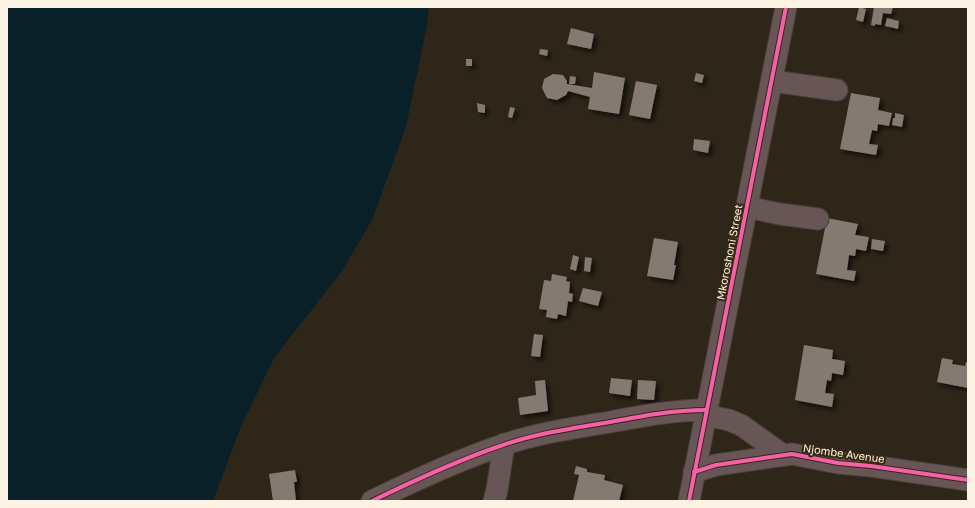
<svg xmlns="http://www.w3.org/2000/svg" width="975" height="508" viewBox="0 0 975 508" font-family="'Golos Text',sans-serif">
<defs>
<filter id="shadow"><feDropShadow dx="3.5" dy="3.5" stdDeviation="2" flood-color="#0009"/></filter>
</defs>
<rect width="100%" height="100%" fill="#2e2619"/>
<polygon fill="#0a2028" points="7,7 429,7 427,25 406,127 372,220 342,271 274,358 241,426 213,501 7,501"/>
<g fill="#847a72" filter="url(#shadow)">
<polygon points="859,7 866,9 863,22 856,20"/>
<polygon points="874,7 893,7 891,14 883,13 881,25 875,24 875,26 871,25"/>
<polygon points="887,18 899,21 898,29 885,26"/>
<polygon points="571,28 594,34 591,49 567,44"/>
<polygon points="540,49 548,50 547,56 539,54"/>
<rect x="466" y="59" width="6" height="7"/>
<polygon points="594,72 625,78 619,114 588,109 590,97 568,91 566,95 557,100 547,98 542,88 544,79 553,74 563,75 567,81 567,84 592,88"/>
<polygon points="696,73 704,75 702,83 694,81"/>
<polygon points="570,76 576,77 575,84 569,84"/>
<polygon points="636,81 657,85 650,119 629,115"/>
<polygon points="851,93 880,98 878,110 892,113 889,126 878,124 877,131 872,130 869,144 878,145 876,155 840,149"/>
<polygon points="477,103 485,105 485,113 478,112"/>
<polygon points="510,107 515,108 512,118 508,117"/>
<polygon points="895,113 904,115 902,127 892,125 893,118 895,118"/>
<polygon points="694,139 710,141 708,153 693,150"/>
<polygon points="827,218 858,224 855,235 869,237 866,251 856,249 855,256 849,255 847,270 856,271 854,281 816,274"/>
<polygon points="654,238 678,242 674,265 676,265 673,280 647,276"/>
<polygon points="872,239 885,241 883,251 871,249"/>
<polygon points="573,255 579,257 576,271 570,269"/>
<polygon points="585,257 592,258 590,272 584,271"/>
<polygon points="552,274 567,277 566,281 570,282 569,293 573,294 572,302 568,301 566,316 558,314 557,319 546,317 547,310 539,309 544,280 551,281"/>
<polygon points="583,288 602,292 598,306 579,301"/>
<polygon points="534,334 543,335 540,357 531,356"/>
<polygon points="804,345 833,350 832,359 845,361 843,375 832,373 831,381 827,380 825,393 834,394 832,407 795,400"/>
<polygon points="942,358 953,360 952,364 965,366 966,362 968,362 968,388 937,382"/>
<polygon points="611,378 632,380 630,396 609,393"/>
<polygon points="545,380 548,411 520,415 518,398 536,395 535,381"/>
<polygon points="638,380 656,381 654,400 637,399"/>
<polygon points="576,466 587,469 587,472 605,475 604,480 623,485 619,501 573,501 579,475 574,474"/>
<polygon points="295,470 297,482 294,482 296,501 273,501 269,474"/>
</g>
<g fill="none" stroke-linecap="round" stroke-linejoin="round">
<g stroke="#494237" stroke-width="23">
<g id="minor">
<polyline points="772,81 837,90"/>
<polyline points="747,207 780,214 818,219"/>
<polyline points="705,415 729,420 741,425 783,455"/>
<polyline points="694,472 716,465 792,454 838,463 871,466 968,480"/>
<path d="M372 501C415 480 458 460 503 445 538 433 574 428 610 422 642 416 674 410 706 410"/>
<polyline points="494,501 497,490 504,444"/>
<polyline points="689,501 786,7"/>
</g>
</g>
<use href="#minor" stroke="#675655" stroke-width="21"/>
<g stroke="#362811" stroke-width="6">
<g id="cycleway">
<polyline points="694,472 716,465 792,454 838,463 871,466 968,480"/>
<path d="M372 501C415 480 458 460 503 445 538 433 574 428 610 422 642 416 674 410 706 410"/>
<polyline points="689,501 786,7"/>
</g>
</g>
<use href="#cycleway" stroke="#f560ab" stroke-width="4"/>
</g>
<g text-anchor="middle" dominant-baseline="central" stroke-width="4" stroke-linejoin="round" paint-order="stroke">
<g font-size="11" fill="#fcf3e5" stroke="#362811">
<text transform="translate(729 252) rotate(-79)">Mkoroshoni Street</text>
<text transform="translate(844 453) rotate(8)">Njombe Avenue</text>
</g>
</g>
<rect width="975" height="508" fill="none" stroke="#fcf3e5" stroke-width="16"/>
</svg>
